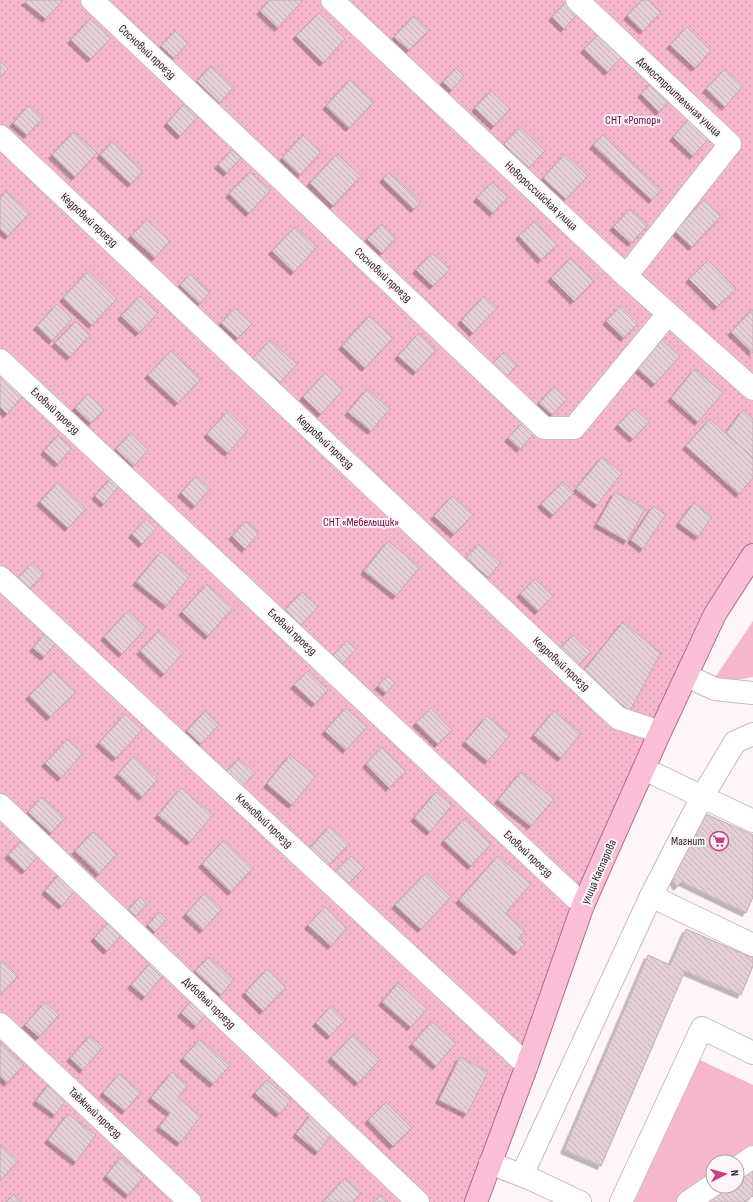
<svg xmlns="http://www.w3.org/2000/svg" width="753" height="1202" viewBox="0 0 753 1202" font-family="'Sofia Sans Condensed',sans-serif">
<defs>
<pattern id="garden-dots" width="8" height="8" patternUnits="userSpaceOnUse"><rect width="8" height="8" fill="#f6b6ce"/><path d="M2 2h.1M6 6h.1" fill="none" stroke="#d39cb1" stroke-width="1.8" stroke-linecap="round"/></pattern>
<pattern id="building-back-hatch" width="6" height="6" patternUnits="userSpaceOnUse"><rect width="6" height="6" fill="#e4cfd6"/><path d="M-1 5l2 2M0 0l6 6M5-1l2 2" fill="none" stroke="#c4b2b8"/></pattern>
<filter id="shadow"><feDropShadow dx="-3.5" dy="3.5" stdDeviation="0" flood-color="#0004"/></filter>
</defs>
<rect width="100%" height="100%" fill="#fdf5f7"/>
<g fill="#f6b6ce">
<polygon points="753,621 753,677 716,684 714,679"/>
<polygon points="700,1060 753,1085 753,1148 733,1162 713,1162 713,1176 676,1202 634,1202"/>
</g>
<polygon fill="url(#garden-dots)" points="0,0 753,0 753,555 660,732 476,1202 0,1202"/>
<g fill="url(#building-back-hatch)" stroke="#c2adb4" filter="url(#shadow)">
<polygon points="27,0 63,0 46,19 25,2"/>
<polygon points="270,0 303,0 278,28 260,11"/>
<polygon points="568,0 580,11 564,29 552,17"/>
<polygon points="642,0 649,0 661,12 643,31 627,16"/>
<polygon points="319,13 345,39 323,63 296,36"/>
<polygon points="414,16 429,30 409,50 394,37"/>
<polygon points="90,19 111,38 91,59 71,40"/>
<polygon points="687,27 711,51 695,68 670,45"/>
<polygon points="175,31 188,43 174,58 161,46"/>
<polygon points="601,32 624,54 608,72 584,49"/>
<polygon points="0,61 8,69 0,77"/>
<polygon points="211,66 234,87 220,103 197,81"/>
<polygon points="456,68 464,76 452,90 443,82"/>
<polygon points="725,69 743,86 725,107 706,89"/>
<polygon points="350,80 374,102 349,128 326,106"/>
<polygon points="654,80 673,97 659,112 641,94"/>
<polygon points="491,91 510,109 494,126 475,108"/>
<polygon points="184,104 198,117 180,136 167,123"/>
<polygon points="29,105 43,118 27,135 13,123"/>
<polygon points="692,116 712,135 693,156 673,137"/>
<polygon points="520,127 545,151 529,168 504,144"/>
<polygon points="74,132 97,153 75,177 52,155"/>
<polygon points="303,135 321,152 300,175 282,158"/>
<polygon points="603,135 661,190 652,200 593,145"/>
<polygon points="112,142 143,171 131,184 100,155"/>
<polygon points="232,150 241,158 227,173 218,165"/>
<polygon points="337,154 361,176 333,206 310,183"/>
<polygon points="565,154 588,176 566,199 543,178"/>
<polygon points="250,172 271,190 249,213 229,194"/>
<polygon points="389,172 421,202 414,209 383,179"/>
<polygon points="492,182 508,197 493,213 477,198"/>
<polygon points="6,191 30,213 8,236 0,229 0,198"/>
<polygon points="704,200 721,216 692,247 675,231"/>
<polygon points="630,209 648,225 631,243 613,227"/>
<polygon points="147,220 170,241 155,258 131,236"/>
<polygon points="535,221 557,245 541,260 519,236"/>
<polygon points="382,224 396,238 382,253 367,239"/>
<polygon points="295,227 317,247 294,272 272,251"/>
<polygon points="432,253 450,269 433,286 416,270"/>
<polygon points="571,258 594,281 574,301 551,278"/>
<polygon points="708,260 736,289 717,307 689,279"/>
<polygon points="88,271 117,299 92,325 63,298"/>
<polygon points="190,274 210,292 200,304 180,285"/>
<polygon points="140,296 158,313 139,333 121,316"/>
<polygon points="484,296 497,308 473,333 461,321"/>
<polygon points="57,304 72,319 52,341 37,326"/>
<polygon points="621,306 638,323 624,338 606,321"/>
<polygon points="235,308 252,324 238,338 221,323"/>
<polygon points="752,310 753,310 753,353 731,332"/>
<polygon points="369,316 393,338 365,368 342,346"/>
<polygon points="76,321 90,335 70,357 55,343"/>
<polygon points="419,333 436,350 416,372 398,356"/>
<polygon points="661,339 680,356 655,384 636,367"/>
<polygon points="270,340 297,364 280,383 253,358"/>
<polygon points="171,351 201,379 178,403 148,375"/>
<polygon points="504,352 517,365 505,378 491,365"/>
<polygon points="695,369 723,393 698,422 671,398"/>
<polygon points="325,373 343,390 321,414 303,397"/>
<polygon points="0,375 23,396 7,414 0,407"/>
<polygon points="554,387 567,399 552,415 539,403"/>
<polygon points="367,389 390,409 371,431 348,412"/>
<polygon points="88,394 104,410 91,423 75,408"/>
<polygon points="634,408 649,422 633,439 618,425"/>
<polygon points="743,410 753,419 753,458 726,433"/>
<polygon points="228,411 248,430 228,453 207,434"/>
<polygon points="710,419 753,458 753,478 739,494 686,446"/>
<polygon points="523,422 535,433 520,449 508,438"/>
<polygon points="131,433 148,450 134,466 116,449"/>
<polygon points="58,435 72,448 58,464 44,451"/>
<polygon points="602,457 622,473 597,505 576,489"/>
<polygon points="196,476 210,489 195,506 181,493"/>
<polygon points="112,477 120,485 104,504 95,496"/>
<polygon points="58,482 86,509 68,528 40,502"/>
<polygon points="563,482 574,493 553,515 541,504"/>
<polygon points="615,492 645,509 627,541 597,524"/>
<polygon points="452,496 473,515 454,534 434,516"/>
<polygon points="694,503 712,517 698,537 679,523"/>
<polygon points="653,506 666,514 643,549 631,540"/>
<polygon points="146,519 156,529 142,544 132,534"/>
<polygon points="246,521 259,533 245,549 232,536"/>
<polygon points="388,541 420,567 396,596 364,571"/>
<polygon points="479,544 501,563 488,577 466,558"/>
<polygon points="161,552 190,576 166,606 136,582"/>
<polygon points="32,563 44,574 28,591 16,580"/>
<polygon points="535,579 553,596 538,611 520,594"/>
<polygon points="207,584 233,608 208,636 182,612"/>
<polygon points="302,592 318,607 301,625 285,610"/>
<polygon points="128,611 146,628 122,654 104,637"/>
<polygon points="623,622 661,653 630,711 582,673"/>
<polygon points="159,631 183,653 164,674 140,651"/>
<polygon points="44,635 55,644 44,657 33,648"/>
<polygon points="573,635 591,652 576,668 558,651"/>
<polygon points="347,641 356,649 343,664 333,655"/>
<polygon points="54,671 76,692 50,717 29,696"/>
<polygon points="308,671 328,690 315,704 294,685"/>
<polygon points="387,676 395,683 386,693 378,686"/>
<polygon points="346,708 367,727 346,750 325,731"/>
<polygon points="431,708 452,730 438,744 416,723"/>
<polygon points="205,711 219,725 201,744 187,731"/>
<polygon points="554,711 581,733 561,758 534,735"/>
<polygon points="125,714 142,730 116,758 99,743"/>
<polygon points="487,716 510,735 488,761 465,742"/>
<polygon points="68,739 83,753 61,778 45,763"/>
<polygon points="382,747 406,771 389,788 366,764"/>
<polygon points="290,755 316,776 292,805 267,784"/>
<polygon points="134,756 158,779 142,797 118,774"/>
<polygon points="239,759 255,773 242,787 226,772"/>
<polygon points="521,772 554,799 531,826 498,800"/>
<polygon points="181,788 213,815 190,842 158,815"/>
<polygon points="436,792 452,805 430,832 414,818"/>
<polygon points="42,797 65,818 51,833 28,812"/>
<polygon points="706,814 753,835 753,897 746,913 682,882 677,887 673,880 673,870 693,833 699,829"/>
<polygon points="464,819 491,844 471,866 444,841"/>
<polygon points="330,826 349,844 328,866 309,849"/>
<polygon points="93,832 117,854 99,874 75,851"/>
<polygon points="25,837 42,852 25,871 8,855"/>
<polygon points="224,840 253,868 231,892 202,864"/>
<polygon points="351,856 364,868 348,884 335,872"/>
<polygon points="498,856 531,884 506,913 525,931 519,938 525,944 517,952 459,900"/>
<polygon points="62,871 79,886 62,906 45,891"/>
<polygon points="426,873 451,897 421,929 395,905"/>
<polygon points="205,893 222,909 203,930 186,914"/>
<polygon points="140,897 147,904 136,916 128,910"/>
<polygon points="325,907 347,928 331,946 308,925"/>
<polygon points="159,912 167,919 155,932 148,925"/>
<polygon points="111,920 124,932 107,951 94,938"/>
<polygon points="686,929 753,958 753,966 741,995 685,971 601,1166 564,1150 648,955 670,965"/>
<polygon points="209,957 234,980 221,995 195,971"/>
<polygon points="153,960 167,971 145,997 131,985"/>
<polygon points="3,961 18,976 0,995 0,964"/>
<polygon points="267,969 286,987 263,1011 245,993"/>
<polygon points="398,983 427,1009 411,1027 382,1002"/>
<polygon points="194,998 209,1011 196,1026 181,1013"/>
<polygon points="45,1002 59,1015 39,1037 25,1025"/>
<polygon points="331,1006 345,1020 330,1036 316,1023"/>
<polygon points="432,1022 456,1043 436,1066 412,1044"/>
<polygon points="353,1035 380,1060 358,1083 331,1058"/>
<polygon points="90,1036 103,1047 83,1070 70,1058"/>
<polygon points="200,1039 230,1066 213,1084 183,1058"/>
<polygon points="0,1042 24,1065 7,1083 0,1076"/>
<polygon points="460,1057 488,1072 467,1114 439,1100"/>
<polygon points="172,1072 188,1085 178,1098 201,1116 180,1143 159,1127 170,1113 151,1098"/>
<polygon points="119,1074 141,1092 125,1111 103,1093"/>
<polygon points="267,1080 291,1101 279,1114 255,1093"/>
<polygon points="49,1084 68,1098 55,1115 36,1101"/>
<polygon points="386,1102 412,1128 393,1146 368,1120"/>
<polygon points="312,1113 334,1131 318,1152 296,1134"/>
<polygon points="68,1114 96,1135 76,1162 48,1140"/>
<polygon points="0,1144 18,1161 0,1181"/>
<polygon points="121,1157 144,1177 128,1195 106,1176"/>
<polygon points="753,1168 753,1196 744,1202 703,1202 726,1186 737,1186 737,1179"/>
<polygon points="345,1178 361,1193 353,1202 323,1202"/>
<polygon points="14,1194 22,1202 6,1202"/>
<polygon points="381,1195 388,1202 373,1202"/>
</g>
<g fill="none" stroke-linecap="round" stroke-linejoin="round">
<g stroke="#cdb8bf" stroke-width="24">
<g id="minor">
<polyline points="92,0 544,428 574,428 668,314"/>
<polyline points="332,0 626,276 753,389"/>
<polyline points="577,0 730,144 626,276"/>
<polyline points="0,136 618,718 660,732"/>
<polyline points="0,360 583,905"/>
<polyline points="0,577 527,1065"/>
<polyline points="687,676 715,689 753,693"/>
<polyline points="644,769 753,821"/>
<polyline points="0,805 418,1202"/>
<polyline points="651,896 753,945"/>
<polyline points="0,1024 190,1202"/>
<polyline points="490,1163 531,1179 580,1202"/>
<polyline points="737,1168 753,1157"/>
<polyline points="522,1175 651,896 702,797 735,742 753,734"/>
<polyline points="621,1202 702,1028 753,1053"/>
<polyline points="688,1202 713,1185"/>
</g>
</g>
<g stroke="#b16e88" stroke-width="24">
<polyline id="major" points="476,1202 527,1065 583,905 660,732 715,614 753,555"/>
</g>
<use href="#minor" stroke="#fff" stroke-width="22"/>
<use href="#major" stroke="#fabfd6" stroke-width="22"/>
</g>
<defs>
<g id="supermarket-ring" transform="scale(1)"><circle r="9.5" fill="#fdf5f7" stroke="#c7407f" stroke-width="1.5"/><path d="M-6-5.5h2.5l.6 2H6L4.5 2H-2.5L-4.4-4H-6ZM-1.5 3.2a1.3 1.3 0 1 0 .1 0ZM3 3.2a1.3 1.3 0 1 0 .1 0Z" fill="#c7407f"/></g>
</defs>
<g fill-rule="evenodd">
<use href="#supermarket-ring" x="719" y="841"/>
</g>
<g text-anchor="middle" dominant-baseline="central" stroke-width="4" stroke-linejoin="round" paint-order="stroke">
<g font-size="12" fill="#2e2629" stroke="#fdf5f7">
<text transform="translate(147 52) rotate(43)">Сосновый проезд</text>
<text transform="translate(679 97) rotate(43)">Домостроительная улица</text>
<text transform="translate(541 196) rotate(43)">Новороссийская улица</text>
<text transform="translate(89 220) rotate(43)">Кедровый проезд</text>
<text transform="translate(383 275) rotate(43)">Сосновый проезд</text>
<text transform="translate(55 411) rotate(43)">Еловый проезд</text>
<text transform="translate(325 442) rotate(43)">Кедровый проезд</text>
<text transform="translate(292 632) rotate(43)">Еловый проезд</text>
<text transform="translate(561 664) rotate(43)">Кедровый проезд</text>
<text transform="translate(264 821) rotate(43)">Кленовый проезд</text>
<text transform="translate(528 854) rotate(43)">Еловый проезд</text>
<text transform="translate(599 872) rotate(-66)">улица Каспарова</text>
<text transform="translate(209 1003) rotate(44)">Дубовый проезд</text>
<text transform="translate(95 1113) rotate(43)">Таёжный проезд</text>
</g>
<g font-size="12" fill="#7c0046" stroke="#fdf5f7">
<text x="633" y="120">СНТ «Ротор»</text>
<text x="361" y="522">СНТ «Мебельщик»</text>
</g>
<g font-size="12" fill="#2e2629" stroke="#fdf5f7" text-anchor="end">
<text x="705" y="841">Магнит</text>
</g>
</g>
<g transform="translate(725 1174) rotate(84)"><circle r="19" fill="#fdf5f7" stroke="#aaa2a5"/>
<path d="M0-3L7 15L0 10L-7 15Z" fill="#c7407f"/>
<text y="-6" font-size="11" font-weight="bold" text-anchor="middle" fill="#2e2629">N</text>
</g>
</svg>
